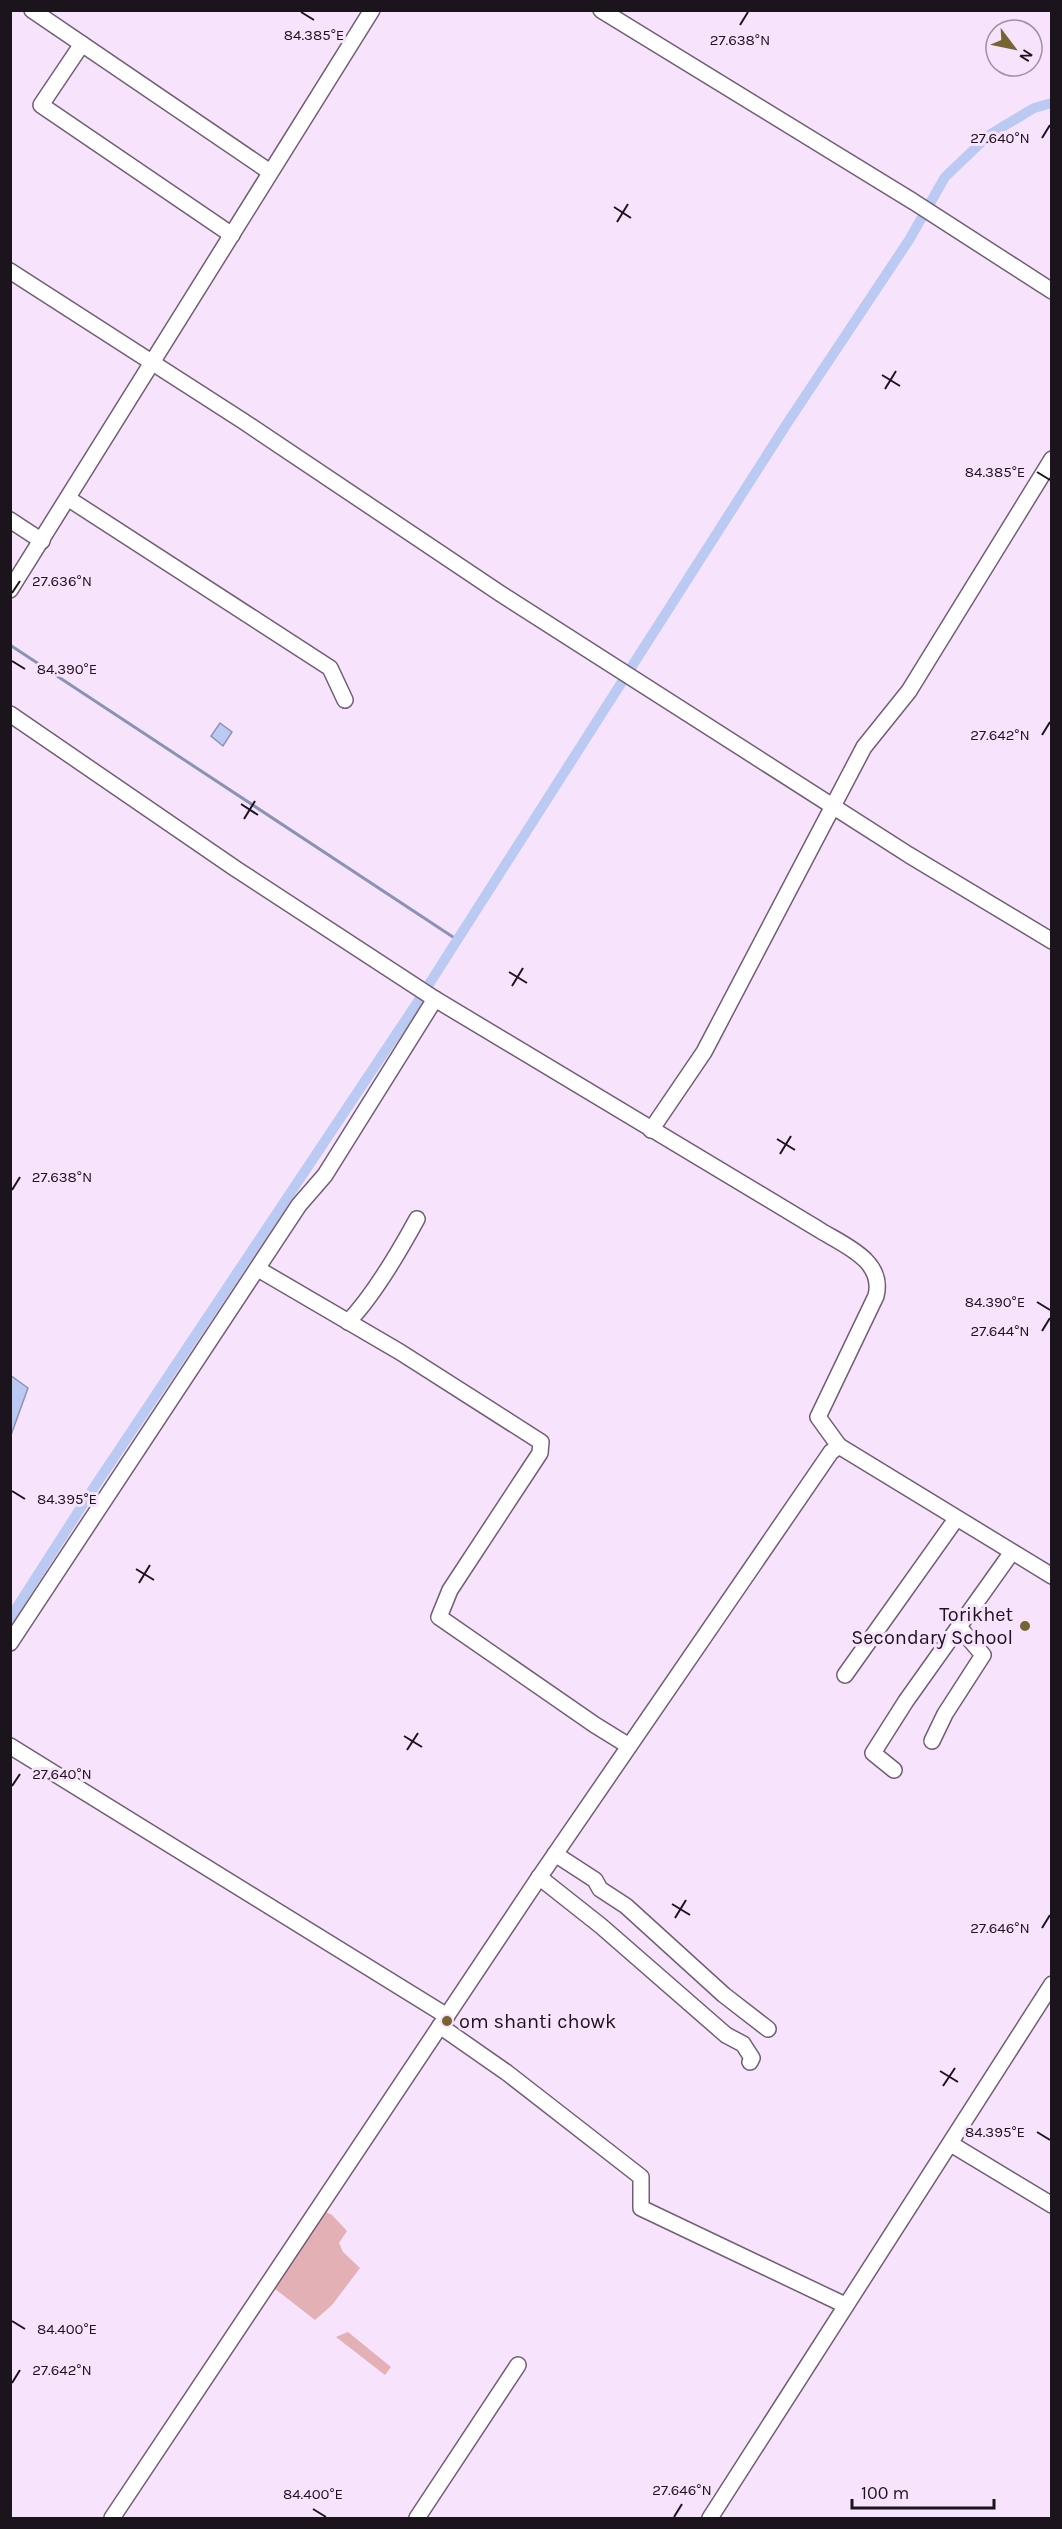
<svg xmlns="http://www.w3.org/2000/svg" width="1062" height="2529" viewBox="0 0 1062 2529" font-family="Karla,sans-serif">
<rect width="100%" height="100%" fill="#f8e3fc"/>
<g fill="#e3b0b5">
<polygon points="320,2209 332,2215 347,2231 339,2243 343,2252 360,2268 332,2305 315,2320 270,2285"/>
<polygon points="348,2332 391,2367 385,2375 336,2337"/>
</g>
<g fill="#bbcaf3" stroke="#8b93b3" stroke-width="1.5">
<polygon points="220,723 232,732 223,746 211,736"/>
<polygon points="10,1375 28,1388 11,1435 10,1435"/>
</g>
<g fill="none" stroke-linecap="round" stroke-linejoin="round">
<polyline stroke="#8b93b3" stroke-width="3" points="10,645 456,939"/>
<polyline stroke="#bbcaf3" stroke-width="10" points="10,1618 87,1498 417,1003 786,425 909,240 945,177 989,135 1034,108 1052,103"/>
<g stroke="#715e74" stroke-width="18">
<g id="minor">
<polyline points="32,10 270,172"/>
<polyline points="601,10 914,202 1052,291"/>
<polyline points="82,44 41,105 232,235"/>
<polyline points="10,271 243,421 501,594 909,855 1052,941"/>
<polyline points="69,499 330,668 345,700"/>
<polyline points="10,520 42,541"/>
<polyline points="10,590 372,10"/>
<path d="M10 714 236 869 435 999 818 1229C843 1245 885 1260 876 1296L818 1417 839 1446"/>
<polyline points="651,1130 704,1052 864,747 909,691 1052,459"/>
<polyline points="258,1269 400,1352 541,1442 540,1453 450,1590 439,1617 595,1725 629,1746"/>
<path d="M348 1322C374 1295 399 1252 417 1219"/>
<polyline points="10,1643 299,1205 325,1175 435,999"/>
<polyline points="845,1675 956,1519"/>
<polyline points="932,1741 945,1714 983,1655 959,1627"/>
<polyline points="10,1746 447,2016"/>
<polyline points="894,1770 873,1753 906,1701 1012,1552"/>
<polyline points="555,1854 595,1880 600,1889 626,1906 724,1995 768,2029"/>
<polyline points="539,1877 601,1926 726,2035 743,2044 752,2058 750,2062"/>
<polyline points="440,2026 506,2072 641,2177 641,2208 845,2305"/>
<polyline points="951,2144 1052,2205"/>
<polyline points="112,2518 536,1882 831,1452 839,1446 1052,1576"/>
<polyline points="417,2518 518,2365"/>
<polyline points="710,2518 1052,1984"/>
</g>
</g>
<use href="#minor" stroke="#fff" stroke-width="15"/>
</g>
<path fill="none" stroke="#1c141d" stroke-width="2" d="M301 12 314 20M740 25 748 12M1042 138 1050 125M614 207 631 218M617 222 628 204M882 375 900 386M885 389 896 371M1037 472 1050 480M12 593 20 581M12 661 25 669M1042 735 1050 722M241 804 258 815M244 819 255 801M509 972 527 983M512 986 523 968M777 1139 795 1150M780 1154 791 1136M12 1190 20 1177M1037 1302 1050 1310M1042 1331 1050 1318M12 1491 25 1499M136 1569 154 1580M139 1583 150 1565M404 1736 422 1747M407 1750 418 1733M12 1786 20 1774M672 1904 690 1915M675 1918 686 1900M1042 1928 1050 1915M940 2071 958 2082M943 2086 955 2068M1037 2132 1050 2140M12 2321 25 2329M12 2383 20 2370M313 2509 326 2517M674 2517 682 2504"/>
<g fill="#766533" stroke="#f8e3fc" stroke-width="2">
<circle cx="1025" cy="1626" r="6"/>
<circle cx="447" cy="2021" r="6"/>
</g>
<g text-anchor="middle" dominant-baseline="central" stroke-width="6" stroke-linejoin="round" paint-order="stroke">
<g font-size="20" fill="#1c141d" stroke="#f8e3fc" text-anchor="end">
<text x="1013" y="1614">Torikhet<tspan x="1013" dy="23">Secondary School</tspan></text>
<text x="459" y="2021" text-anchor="start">om shanti chowk</text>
</g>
</g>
<g font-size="15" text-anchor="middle" fill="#1c141d" stroke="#f8e3fc" stroke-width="6" stroke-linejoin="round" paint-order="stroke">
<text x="314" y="40">84.385°E</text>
<text x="740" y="45">27.638°N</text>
<text x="1000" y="143">27.640°N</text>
<text x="995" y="477">84.385°E</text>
<text x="62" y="586">27.636°N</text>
<text x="67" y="674">84.390°E</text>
<text x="1000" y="740">27.642°N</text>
<text x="62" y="1182">27.638°N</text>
<text x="995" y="1307">84.390°E</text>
<text x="1000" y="1336">27.644°N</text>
<text x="67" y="1504">84.395°E</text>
<text x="62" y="1779">27.640°N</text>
<text x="1000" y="1933">27.646°N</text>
<text x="995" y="2137">84.395°E</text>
<text x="67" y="2334">84.400°E</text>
<text x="62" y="2375">27.642°N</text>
<text x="682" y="2495">27.646°N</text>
<text x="313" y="2499">84.400°E</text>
</g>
<rect width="1062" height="2529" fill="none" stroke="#1c141d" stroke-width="24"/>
<g transform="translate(1014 48) rotate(122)"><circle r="28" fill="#f8e3fc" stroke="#a090a3" stroke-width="1.5"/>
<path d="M0-4.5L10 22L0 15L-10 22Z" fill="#766533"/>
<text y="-9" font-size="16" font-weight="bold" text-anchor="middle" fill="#1c141d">N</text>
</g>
<path d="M852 2499v9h142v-9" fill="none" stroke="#1c141d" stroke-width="3"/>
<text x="861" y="2499" font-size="18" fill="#1c141d" stroke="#f8e3fc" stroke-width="4.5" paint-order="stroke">100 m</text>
</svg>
